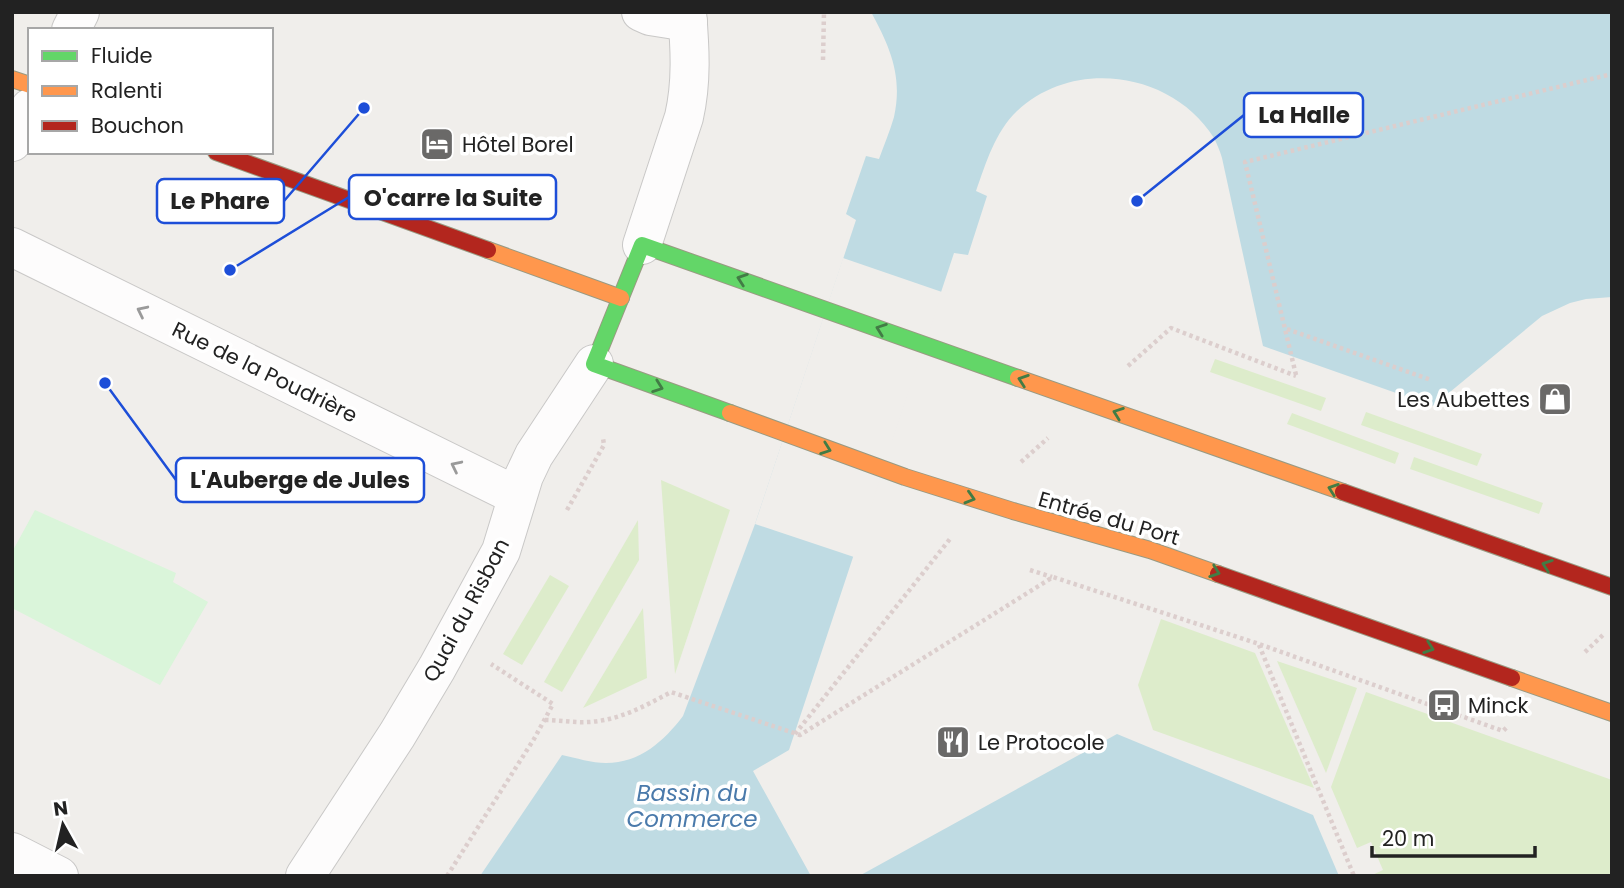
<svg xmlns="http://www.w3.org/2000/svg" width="1624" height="888" viewBox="0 0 1624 888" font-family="Poppins,sans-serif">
<rect width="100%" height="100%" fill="#f0eeeb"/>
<g fill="#ddeccb">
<polygon points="1215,359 1326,398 1321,411 1210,372"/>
<polygon points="1366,412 1482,454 1477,466 1361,425"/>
<polygon points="1292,413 1399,453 1395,464 1287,424"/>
<polygon points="1414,457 1543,503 1539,514 1410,469"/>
<polygon points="661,480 730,510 675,674"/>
<polygon points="638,520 639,560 562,692 544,682"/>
<polygon points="550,575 569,586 522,665 503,654"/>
<polygon points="643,608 647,678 583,708"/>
<polygon points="1161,619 1255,653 1314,788 1153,730 1138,685"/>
<polygon points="1277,661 1357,688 1326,773"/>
<polygon points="1366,692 1612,780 1612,876 1370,876 1383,870 1371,842 1357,848 1331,787"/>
</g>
<polygon fill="#daf5da" points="35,510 176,573 173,582 208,602 160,685 12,608 12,552"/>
<g fill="#bfdbe3">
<path d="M871 12H1612V297L1586 299 1570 303 1542 316 1433 406 1263 346 1222 158C1220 151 1217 144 1214 138 1173 72 1074 57 1017 111 995 132 986 163 976 191L987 196 968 255 954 253 789 750 753 771 811 876H480L562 755C576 758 592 763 606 763 640 763 664 741 683 716L755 524 856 220 846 214 866 156 879 159C884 145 890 131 894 117 903 76 890 47 871 12Z"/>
<polygon points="1117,734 1313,815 1339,876 859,876"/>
</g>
<polygon fill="#f0eeeb" points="843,258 942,292 854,557 755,524"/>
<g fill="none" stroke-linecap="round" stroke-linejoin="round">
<g stroke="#c9c8c7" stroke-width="40">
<g id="street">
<polyline points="641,12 650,16 688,22"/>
<polyline points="71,30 80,12"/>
<polyline points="12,142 30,108"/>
<path d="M642 245 684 117C692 82 690 48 687 12"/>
<polyline points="12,247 517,496"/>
<polyline points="12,852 59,876"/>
<polyline points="305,876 397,735 437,668 501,551 524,476 534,455 594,364"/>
</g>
</g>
<g stroke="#999a82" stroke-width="18">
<polyline id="fast" points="730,413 594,364 642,245 1018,378"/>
</g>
<g stroke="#999a82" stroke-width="18">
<g id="slow">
<polyline points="12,79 30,85"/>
<polyline points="488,250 621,298"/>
<polyline points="1018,378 1343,492"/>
<polyline points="730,413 905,477 1013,511 1150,550 1218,574"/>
<polyline points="1512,678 1612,713"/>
</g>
</g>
<g stroke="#999a82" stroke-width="18">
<g id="jam">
<polyline points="216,152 488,250"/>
<polyline points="1343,492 1612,587"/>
<polyline points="1218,574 1512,678"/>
</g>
</g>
<g stroke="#dccecd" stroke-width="4.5" stroke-dasharray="3.5 3.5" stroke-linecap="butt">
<polyline points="823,60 824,12"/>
<polyline points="1287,329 1431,380"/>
<polyline points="1128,366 1171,328 1296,376"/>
<polyline points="1296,375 1245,162 1612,74"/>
<polyline points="1021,462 1048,438"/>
<polyline points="567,510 604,445 603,438"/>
<polyline points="1030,570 1052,577"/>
<polyline points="1259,645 1354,876"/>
<polyline points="1585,652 1604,634"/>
<path d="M545 720C560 720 575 723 589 722 620 720 645 706 671 692L800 735 1053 577 1259 644 1503 731 1508 726"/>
<polyline points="795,734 950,539"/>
<polyline points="447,876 534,739 553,704 491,664"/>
</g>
<use href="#street" stroke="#fdfcfc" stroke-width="38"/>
<use href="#fast" stroke="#63d668" stroke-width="16"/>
<use href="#slow" stroke="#ff974d" stroke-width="16"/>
<use href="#jam" stroke="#b3261e" stroke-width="16"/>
</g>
<defs><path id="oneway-chevron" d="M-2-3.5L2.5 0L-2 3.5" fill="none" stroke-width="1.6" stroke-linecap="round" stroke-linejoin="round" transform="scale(1.75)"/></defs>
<g stroke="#427c45">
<use href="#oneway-chevron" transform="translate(742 279) rotate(-161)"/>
<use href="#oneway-chevron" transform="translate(881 329) rotate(-160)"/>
<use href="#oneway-chevron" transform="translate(1023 380) rotate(-161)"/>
<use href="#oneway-chevron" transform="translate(658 387) rotate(20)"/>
<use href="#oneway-chevron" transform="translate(1118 413) rotate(-160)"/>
<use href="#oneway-chevron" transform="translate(826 449) rotate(20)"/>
<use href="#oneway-chevron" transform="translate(1333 489) rotate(-161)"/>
<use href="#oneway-chevron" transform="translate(970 498) rotate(17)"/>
<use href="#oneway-chevron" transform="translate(1547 565) rotate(-161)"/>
<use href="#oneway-chevron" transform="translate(1215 572) rotate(19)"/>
<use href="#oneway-chevron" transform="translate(1429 648) rotate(19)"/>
</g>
<g stroke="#9a9a9a">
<use href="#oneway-chevron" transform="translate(142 311) rotate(-154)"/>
<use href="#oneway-chevron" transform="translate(456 466) rotate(-154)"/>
</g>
<defs>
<g id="hotel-square" transform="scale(1.75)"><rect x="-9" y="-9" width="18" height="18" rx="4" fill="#6a6968" stroke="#fff"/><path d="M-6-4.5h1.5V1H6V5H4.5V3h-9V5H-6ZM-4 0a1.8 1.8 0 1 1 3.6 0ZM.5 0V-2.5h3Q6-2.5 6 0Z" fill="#fff"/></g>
<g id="shop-square" transform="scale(1.75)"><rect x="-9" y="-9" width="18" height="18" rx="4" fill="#6a6968" stroke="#fff"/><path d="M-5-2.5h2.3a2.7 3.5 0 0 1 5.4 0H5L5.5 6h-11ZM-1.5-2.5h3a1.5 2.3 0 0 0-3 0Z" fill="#fff"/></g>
<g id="bus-square" transform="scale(1.75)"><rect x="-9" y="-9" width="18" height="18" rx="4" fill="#6a6968" stroke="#fff"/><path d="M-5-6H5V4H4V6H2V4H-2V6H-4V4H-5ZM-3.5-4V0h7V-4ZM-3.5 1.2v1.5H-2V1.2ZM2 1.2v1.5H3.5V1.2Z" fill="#fff"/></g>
<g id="restaurant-square" transform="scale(1.75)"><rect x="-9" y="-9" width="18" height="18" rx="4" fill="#6a6968" stroke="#fff"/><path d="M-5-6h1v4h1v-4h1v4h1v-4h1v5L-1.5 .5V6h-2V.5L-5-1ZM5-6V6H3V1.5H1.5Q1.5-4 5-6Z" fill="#fff"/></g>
</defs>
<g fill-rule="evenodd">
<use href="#hotel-square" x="437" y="144"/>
<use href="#shop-square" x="1555" y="399"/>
<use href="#bus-square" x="1444" y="705"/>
<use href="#restaurant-square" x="953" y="742"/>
</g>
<g text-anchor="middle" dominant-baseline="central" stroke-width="7" stroke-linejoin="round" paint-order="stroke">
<g font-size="21" fill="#222" stroke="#fff" text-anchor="start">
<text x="462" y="144">Hôtel Borel</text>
<text x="1530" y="399" text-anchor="end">Les Aubettes</text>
<text x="1468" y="705">Minck</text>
<text x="978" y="742">Le Protocole</text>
</g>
<g font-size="21" fill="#222" stroke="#fff">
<text transform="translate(265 372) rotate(26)">Rue de la Poudrière</text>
<text transform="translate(1109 518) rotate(16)">Entrée du Port</text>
<text transform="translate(466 610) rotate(-62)">Quai du Risban</text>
</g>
<g font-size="23" font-style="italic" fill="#4a7aab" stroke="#fff">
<text x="692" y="793">Bassin du<tspan x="692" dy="26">Commerce</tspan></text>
</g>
</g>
<path fill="none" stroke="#1d4ed8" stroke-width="2.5" d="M1137 201L1244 115M230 270L349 197M364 108L284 201M105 383L176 480"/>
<g fill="#1d4ed8" stroke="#fff" stroke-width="2.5">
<circle cx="1137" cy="201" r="7"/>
<circle cx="230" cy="270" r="7"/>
<circle cx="364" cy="108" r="7"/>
<circle cx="105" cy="383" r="7"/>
</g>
<g fill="#fff" stroke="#1d4ed8" stroke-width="2.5">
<rect x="1244" y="93" width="119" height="44" rx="7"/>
<rect x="349" y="175" width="207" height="44" rx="7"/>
<rect x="157" y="179" width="127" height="44" rx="7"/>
<rect x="176" y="458" width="248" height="44" rx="7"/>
</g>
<g font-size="23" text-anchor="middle" font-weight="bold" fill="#222">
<text x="1304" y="123">La Halle</text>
<text x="453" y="206">O'carre la Suite</text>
<text x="220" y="209">Le Phare</text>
<text x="300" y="488">L'Auberge de Jules</text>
</g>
<rect width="1624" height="888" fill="none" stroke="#222222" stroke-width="28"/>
<rect x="28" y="28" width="245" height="126" fill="#ffffff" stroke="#a7a7a7" stroke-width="2"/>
<rect x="42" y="51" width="35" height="10" fill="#63d668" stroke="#a7a7a7" stroke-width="2"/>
<text x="91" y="63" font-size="21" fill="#222222">Fluide</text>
<rect x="42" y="86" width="35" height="10" fill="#ff974d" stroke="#a7a7a7" stroke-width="2"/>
<text x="91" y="98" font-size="21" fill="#222222">Ralenti</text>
<rect x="42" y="121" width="35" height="10" fill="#b3261e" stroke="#a7a7a7" stroke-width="2"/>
<text x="91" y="133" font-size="21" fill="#222222">Bouchon</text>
<g transform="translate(63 825) rotate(352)" stroke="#ffffff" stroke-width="5" paint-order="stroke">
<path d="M0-5L12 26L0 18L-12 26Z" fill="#222222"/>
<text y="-10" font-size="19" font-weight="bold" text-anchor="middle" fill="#222222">N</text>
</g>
<path d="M1372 846v10h163v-10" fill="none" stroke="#222222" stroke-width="3.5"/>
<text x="1382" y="846" font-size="21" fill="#222222" stroke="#ffffff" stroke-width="5" paint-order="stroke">20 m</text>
</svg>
